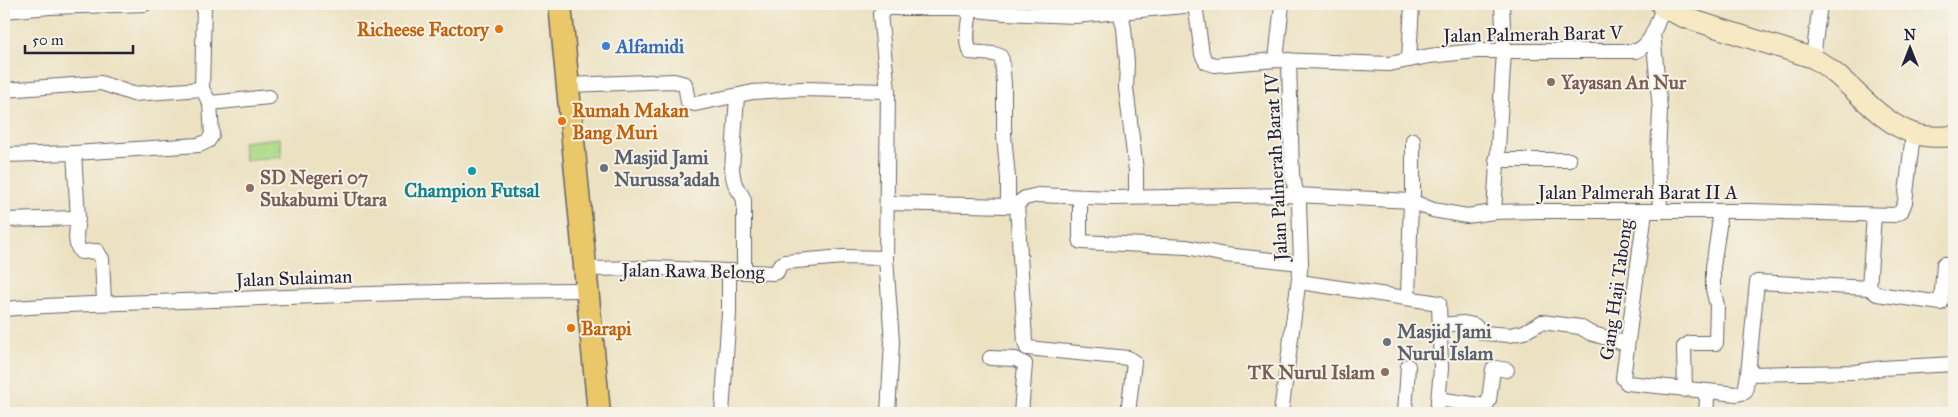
<svg xmlns="http://www.w3.org/2000/svg" width="1958" height="417" viewBox="0 0 1958 417" font-family="'IM FELL Great Primer',serif">
<rect width="100%" height="100%" fill="#f7f3e8"/>
<filter id="ink" filterUnits="userSpaceOnUse"><feTurbulence type="fractalNoise" baseFrequency=".02" numOctaves="2"/><feDisplacementMap in="SourceGraphic" scale="10" xChannelSelector="R" yChannelSelector="G"/><feConvolveMatrix kernelMatrix="1 2 1 2 8 2 1 2 1" color-interpolation-filters="sRGB"/></filter>
<filter id="wash" filterUnits="userSpaceOnUse"><feTurbulence type="fractalNoise" baseFrequency=".0096" numOctaves="4" result="noise"/><feDisplacementMap in="SourceGraphic" scale="20" xChannelSelector="R" yChannelSelector="G"/><feGaussianBlur stdDeviation="1.12" result="paint"/><feColorMatrix in="noise" values="0 0 0 0 0 0 0 0 0 0 0 0 0 0 0 0 0 1.4 0 .05"/><feComposite in="paint" operator="in"/></filter>
<g filter="url(#wash)">
<rect width="100%" height="100%" fill="#ece2c2"/>
<polygon fill="#acda87" stroke="#677e61" points="280,138 282,157 245,161 243,142"/>
</g>
<g filter="url(#ink)">
<g fill="none" stroke-linecap="round" stroke-linejoin="round">
<g stroke="#69656a" stroke-width="16">
<g id="street">
<path d="M1195 4 1202 54 1206 62 1215 65 1276 60 1389 64 1429 56 1476 51H1636C1652 45 1657 22 1663 8"/>
<path d="M970 10C969 22 964 40 970 52L994 54 1000 56 1002 60 1004 84V136L1008 178V206"/>
<polyline points="4,11 50,7 145,4"/>
<polyline points="1120,12 1124,28 1127,63 1126,88 1136,171 1136,197"/>
<polyline points="1653,32 1660,110 1658,156 1660,211"/>
<polyline points="1813,58 1820,4"/>
<polyline points="1276,60 1282,4"/>
<polyline points="1409,60 1412,4"/>
<polyline points="568,85 674,81 685,84 688,102 695,104 753,92 801,89 888,91"/>
<polyline points="4,90 101,83 133,94 202,89"/>
<path d="M737 96 732 169C733 175 733 181 736 186 738 192 743 194 744 201V271"/>
<polyline points="210,103 269,97"/>
<polyline points="74,153 78,218"/>
<polyline points="4,155 74,153 199,145 208,141 212,135 210,103 202,89 204,4"/>
<polyline points="1496,160 1569,160"/>
<polyline points="1080,197 1080,238 1081,242 1187,247 1225,255 1301,263"/>
<polyline points="887,203 1008,206 1017,204 1025,198 1038,195 1112,198 1297,195 1411,201 1433,210 1467,216 1494,212 1536,211 1748,211 1894,215 1901,212 1905,202 1913,134"/>
<polyline points="1017,204 1025,342 1027,348 1128,358 1134,362 1128,413"/>
<polyline points="1494,212 1504,51 1502,4"/>
<polyline points="1645,212 1623,378 1627,383 1737,394 1745,392 1748,374 1856,372 1882,368 1954,364"/>
<path d="M4 220 78 218C77 229 73 243 81 252L97 251 102 259 104 302"/>
<polyline points="585,269 654,268 773,273 777,272 780,265 785,262 843,257 886,258"/>
<polyline points="1300,282 1439,303 1441,369 1437,413"/>
<polyline points="1869,288 1877,294 1941,303 1944,264 1954,264"/>
<polyline points="1408,298 1411,201 1413,194 1413,140"/>
<path d="M4 309C73 303 142 303 212 300 337 295 461 290 586 290"/>
<polyline points="1440,325 1464,323 1474,325 1483,333 1510,335 1524,332 1542,322 1580,327 1590,333 1627,344"/>
<polyline points="990,358 1016,359 1025,364 1021,413"/>
<polyline points="1748,374 1757,282 1869,288 1874,215"/>
<polyline points="1685,390 1684,347 1690,343 1716,343 1717,305 1713,289 1713,267 1719,226 1718,211"/>
<polyline points="1704,392 1707,399 1706,413"/>
<polyline points="1438,399 1486,406 1489,400 1493,369 1496,368 1507,370"/>
<polyline points="722,413 729,313 729,271"/>
<polyline points="888,413 892,342 886,258 888,91 880,14 887,8 957,8 1005,13 1075,16 1195,5"/>
<polyline points="1281,413 1301,263 1299,203 1292,175 1289,60"/>
<polyline points="1405,413 1408,366"/>
</g>
</g>
<g stroke="#69656a" stroke-width="22">
<path id="secondary" d="M1661 4 1663 8 1683 17 1813 58C1849 78 1875 120 1912 133 1925 138 1941 137 1954 136"/>
</g>
<g stroke="#69656a" stroke-width="25">
<polyline id="primary" points="560,4 599,413"/>
</g>
<use href="#street" stroke="#fff" stroke-width="14"/>
<use href="#secondary" stroke="#f7e9c3" stroke-width="20"/>
<use href="#primary" stroke="#eac769" stroke-width="22"/>
</g>
</g>
<g fill="#e8710a" stroke="#f7f3e8" stroke-width="2">
<circle cx="499" cy="29" r="5"/>
<circle cx="562" cy="121" r="5"/>
<circle cx="571" cy="328" r="5"/>
</g>
<circle fill="#3f7fe0" stroke="#f7f3e8" stroke-width="2" cx="606" cy="46" r="5"/>
<g fill="#8d6e63" stroke="#f7f3e8" stroke-width="2">
<circle cx="1551" cy="82" r="5"/>
<circle cx="250" cy="188" r="5"/>
<circle cx="1385" cy="372" r="5"/>
</g>
<g fill="#6b7280" stroke="#f7f3e8" stroke-width="2">
<circle cx="604" cy="168" r="5"/>
<circle cx="1387" cy="342" r="5"/>
</g>
<circle fill="#0f9aa8" stroke="#f7f3e8" stroke-width="2" cx="472" cy="171" r="5"/>
<g text-anchor="middle" dominant-baseline="central" stroke-width="4" stroke-linejoin="round" paint-order="stroke">
<g font-size="19" font-weight="bold" fill="#c56008" stroke="#f7f3e8" text-anchor="start">
<text x="489" y="29" text-anchor="end">Richeese Factory</text>
<text x="572" y="110">Rumah Makan<tspan x="572" dy="22">Bang Muri</tspan></text>
<text x="581" y="328">Barapi</text>
</g>
<g font-size="19" fill="#22223b" stroke="#f7f3e8">
<text transform="translate(1533 34) rotate(-1)">Jalan Palmerah Barat V</text>
<text transform="translate(1276 167) rotate(-93)">Jalan Palmerah Barat IV</text>
<text x="1638" y="192">Jalan Palmerah Barat II A</text>
<text transform="translate(693 271) rotate(1)">Jalan Rawa Belong</text>
<text transform="translate(294 278) rotate(-2)">Jalan Sulaiman</text>
<text transform="translate(1616 290) rotate(-82)">Gang Haji Tabong</text>
</g>
<g font-size="19" font-weight="bold" fill="#366cbe" stroke="#f7f3e8" text-anchor="start">
<text x="616" y="46">Alfamidi</text>
</g>
<g font-size="19" font-weight="bold" fill="#785e54" stroke="#f7f3e8" text-anchor="start">
<text x="1561" y="82">Yayasan An Nur</text>
<text x="260" y="177">SD Negeri 07<tspan x="260" dy="22">Sukabumi Utara</tspan></text>
<text x="1375" y="372" text-anchor="end">TK Nurul Islam</text>
</g>
<g font-size="19" font-weight="bold" fill="#5b616d" stroke="#f7f3e8" text-anchor="start">
<text x="614" y="157">Masjid Jami<tspan x="614" dy="22">Nurussa'adah</tspan></text>
<text x="1397" y="331">Masjid Jami<tspan x="1397" dy="22">Nurul Islam</tspan></text>
</g>
<g font-size="19" font-weight="bold" fill="#0d838f" stroke="#f7f3e8">
<text x="472" y="190">Champion Futsal</text>
</g>
</g>
<rect width="1958" height="417" fill="none" stroke="#f7f3e8" stroke-width="20"/>
<g transform="translate(1910 48)" stroke="#f7f3e8" stroke-width="4" paint-order="stroke">
<path d="M0-4L9 19L0 12L-9 19Z" fill="#22223b"/>
<text y="-8" font-size="14" font-weight="bold" text-anchor="middle" fill="#22223b">N</text>
</g>
<path d="M25 45v8h108v-8" fill="none" stroke="#22223b" stroke-width="2.5"/>
<text x="32" y="45" font-size="15" fill="#22223b" stroke="#f7f3e8" stroke-width="4" paint-order="stroke">50 m</text>
</svg>
